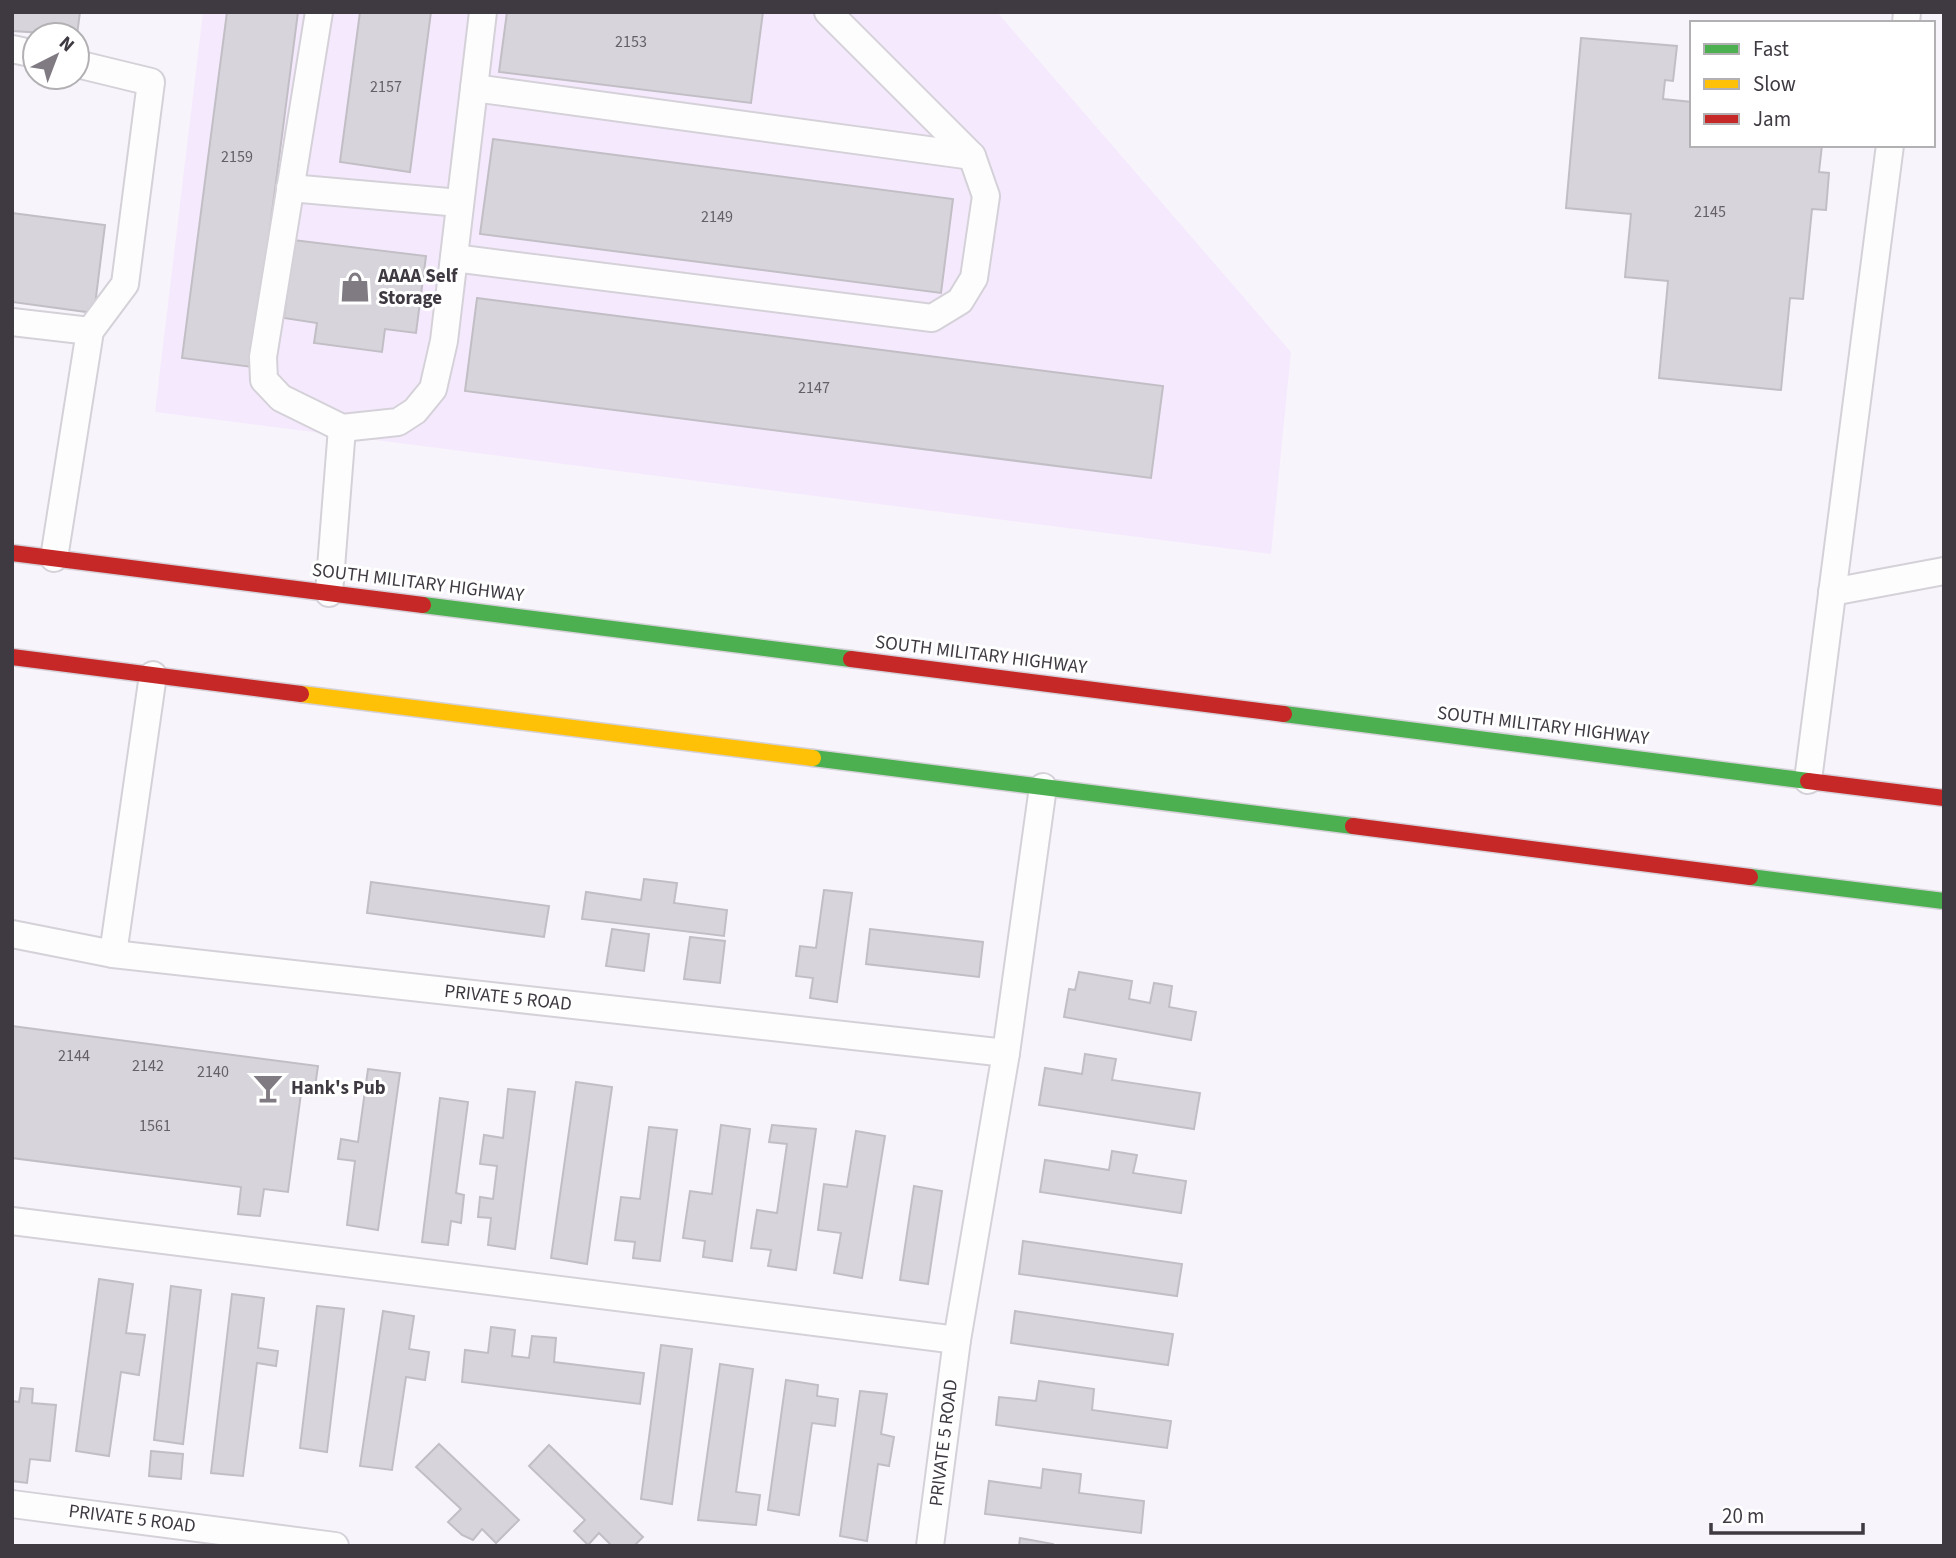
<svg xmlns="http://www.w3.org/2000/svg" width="1956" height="1558" viewBox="0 0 1956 1558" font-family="'Source Sans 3',sans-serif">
<rect width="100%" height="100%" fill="#f8f4fb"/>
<polygon fill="#f5eafd" points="203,12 997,12 1291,352 1271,554 155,412"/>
<g fill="#d8d4db" stroke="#c2bec5" stroke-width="2">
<polygon points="12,12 80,12 77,35 12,31"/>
<polygon points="227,12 298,12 252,367 182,358"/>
<polygon points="360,12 431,12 410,172 340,162"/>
<polygon points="507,12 763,12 751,103 499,72"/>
<polygon points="1581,38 1677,46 1673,81 1665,80 1663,99 1692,102 1692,145 1822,145 1819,172 1829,173 1826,210 1812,209 1803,299 1790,298 1781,390 1659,378 1668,281 1625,277 1631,214 1566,208"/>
<polygon points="493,139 953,199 941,293 480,234"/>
<polygon points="12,213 105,225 94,313 12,302"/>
<polygon points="293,240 426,256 416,333 385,329 382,352 314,343 317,323 284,318"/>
<polygon points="477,298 1163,386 1151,478 465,391"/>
<polygon points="644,879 677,883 674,903 727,910 724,936 582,919 586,892 641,900"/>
<polygon points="371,882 549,906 544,937 367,913"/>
<polygon points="824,890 852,893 837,1002 810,998 813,978 796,976 800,946 816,948"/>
<polygon points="612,929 649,934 644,971 606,966"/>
<polygon points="870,929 983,942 979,977 866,964"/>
<polygon points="690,937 725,941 720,983 684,979"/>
<polygon points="1079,972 1132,981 1129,999 1150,1003 1154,983 1172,986 1169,1007 1196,1012 1191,1040 1064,1017 1069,989 1075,990"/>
<polygon points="12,1026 318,1066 314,1094 301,1093 288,1192 264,1189 260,1216 238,1214 241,1187 12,1158"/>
<polygon points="1085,1054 1116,1059 1112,1080 1200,1093 1194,1129 1039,1105 1045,1068 1082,1074"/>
<polygon points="368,1069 400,1073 378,1230 347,1225 355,1161 338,1159 341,1139 358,1142"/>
<polygon points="576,1082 612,1087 587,1264 551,1258"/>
<polygon points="508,1089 535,1092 515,1249 488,1245 491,1218 478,1217 480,1197 493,1199 497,1166 480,1164 484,1135 503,1138"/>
<polygon points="440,1098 468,1102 456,1193 464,1195 461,1223 451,1221 448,1245 422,1242"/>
<polygon points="721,1125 750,1129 732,1261 703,1257 705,1241 683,1238 690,1191 712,1194"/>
<polygon points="772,1125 816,1129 796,1270 768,1266 771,1250 751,1248 757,1210 777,1213 787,1144 769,1142"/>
<polygon points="649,1127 677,1130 660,1261 633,1258 635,1242 615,1240 621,1197 640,1199"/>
<polygon points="856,1131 885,1136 862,1278 834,1273 841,1233 818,1230 824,1184 847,1187"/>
<polygon points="1112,1151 1137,1155 1133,1173 1186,1181 1181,1213 1040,1192 1045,1160 1109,1170"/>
<polygon points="914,1186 942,1191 928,1284 900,1280"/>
<polygon points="1023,1241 1182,1264 1177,1296 1019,1274"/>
<polygon points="99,1279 133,1284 126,1333 145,1335 139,1375 121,1372 109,1456 76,1451"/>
<polygon points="171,1286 201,1290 183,1444 154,1440"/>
<polygon points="232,1294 264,1298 258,1348 278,1351 276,1366 257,1363 243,1476 211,1473"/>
<polygon points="317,1306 344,1309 327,1452 300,1448"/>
<polygon points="383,1311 414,1316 409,1349 429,1352 425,1380 406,1377 392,1470 360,1466"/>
<polygon points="1015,1311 1173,1334 1168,1365 1011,1343"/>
<polygon points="491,1327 515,1330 512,1356 529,1358 532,1336 556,1338 554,1362 644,1373 640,1404 462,1382 465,1350 488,1353"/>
<polygon points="661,1345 692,1349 672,1504 641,1499"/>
<polygon points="720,1364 753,1369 736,1492 760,1495 756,1525 698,1520"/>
<polygon points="786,1380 818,1385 817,1396 838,1399 835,1426 812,1423 799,1515 768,1510"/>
<polygon points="1039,1381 1094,1389 1092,1410 1171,1421 1167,1448 996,1425 999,1397 1036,1401"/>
<polygon points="21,1388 33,1389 32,1403 56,1405 50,1461 30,1459 27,1483 12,1481 12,1401 19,1402"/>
<polygon points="860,1391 887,1394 881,1434 894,1437 889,1466 878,1464 867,1541 840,1536"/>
<polygon points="439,1444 519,1520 496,1543 482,1529 473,1540 462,1535 448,1522 461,1509 416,1467"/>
<polygon points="549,1445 643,1537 634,1546 612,1546 599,1533 588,1545 574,1531 585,1520 529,1466"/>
<polygon points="151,1451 183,1454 181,1479 149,1476"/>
<polygon points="1043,1469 1081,1474 1079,1493 1144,1501 1141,1533 985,1514 989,1481 1041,1488"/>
<polygon points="1020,1538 1053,1544 1053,1546 1019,1546"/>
</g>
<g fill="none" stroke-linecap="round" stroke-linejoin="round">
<g stroke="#d5d1d8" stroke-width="30">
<g id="lane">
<polyline points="319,12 263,357 264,380 281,398 342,428 398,422 415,411 433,389 444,341 483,12"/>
<polyline points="1906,23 1907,12"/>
<polyline points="12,49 35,54"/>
<polyline points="474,88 972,156"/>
<polyline points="290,188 460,203"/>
<polyline points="454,258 932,318 960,301 974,278 986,196 972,156 828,12"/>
<polyline points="12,322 90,331"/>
<polyline points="54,558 90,331 125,284 151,82 77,64"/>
<polyline points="1832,592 1944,571"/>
<polyline points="329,593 342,428"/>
<polyline points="1808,780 1890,145"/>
<polyline points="12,934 113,954 1006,1053"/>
<polyline points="113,954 153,675"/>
<polyline points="12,1221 957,1340"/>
<polyline points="12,1504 335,1546"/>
<polyline points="930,1546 957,1340 1006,1053 1043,787"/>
</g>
</g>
<g stroke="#d5d1d8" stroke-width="19">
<g id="fast">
<polyline points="423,605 851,659"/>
<polyline points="1284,714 1808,781"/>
<polyline points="813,758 1353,826"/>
<polyline points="1750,877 1944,901"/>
</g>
</g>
<g stroke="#d5d1d8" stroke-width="19">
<polyline id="slow" points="301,694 813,758"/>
</g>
<g stroke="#d5d1d8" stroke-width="19">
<g id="jam">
<polyline points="12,553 423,605"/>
<polyline points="12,657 301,694"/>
<polyline points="851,659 1284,714"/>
<polyline points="1808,781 1944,798"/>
<polyline points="1353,826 1750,877"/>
</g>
</g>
<use href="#lane" stroke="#fefdfe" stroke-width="26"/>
<use href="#fast" stroke="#4caf50" stroke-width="16"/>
<use href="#slow" stroke="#ffc107" stroke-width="16"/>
<use href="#jam" stroke="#c62828" stroke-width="16"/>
</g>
<defs>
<g id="shop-bare" transform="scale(2.415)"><path d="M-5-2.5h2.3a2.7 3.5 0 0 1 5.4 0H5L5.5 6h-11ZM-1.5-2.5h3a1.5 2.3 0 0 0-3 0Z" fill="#807b83" stroke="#fff" stroke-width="2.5" paint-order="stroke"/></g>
<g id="bar-bare" transform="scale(2.415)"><path d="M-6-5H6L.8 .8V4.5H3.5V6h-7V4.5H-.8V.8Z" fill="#807b83" stroke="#fff" stroke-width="2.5" paint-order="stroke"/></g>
</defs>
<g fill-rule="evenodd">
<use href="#shop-bare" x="355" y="287"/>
<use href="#bar-bare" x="268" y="1088"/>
</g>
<g text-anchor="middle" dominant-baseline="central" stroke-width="6" stroke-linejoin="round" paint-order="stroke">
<g font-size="16" fill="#656068">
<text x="631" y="42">2153</text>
<text x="386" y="87">2157</text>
<text x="237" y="157">2159</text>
<text x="1710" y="212">2145</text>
<text x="717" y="217">2149</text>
<text x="814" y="388">2147</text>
<text x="74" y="1056">2144</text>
<text x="148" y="1066">2142</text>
<text x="213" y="1072">2140</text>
<text x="155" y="1126">1561</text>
</g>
<g font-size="19" font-weight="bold" fill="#3f3a42" stroke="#fff" text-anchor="start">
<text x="378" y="276">AAAA Self<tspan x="378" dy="22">Storage</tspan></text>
<text x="291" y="1088">Hank's Pub</text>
</g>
<g font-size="19" fill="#3f3a42" stroke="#fff">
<text transform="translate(418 583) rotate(7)">SOUTH MILITARY HIGHWAY</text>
<text transform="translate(981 655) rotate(7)">SOUTH MILITARY HIGHWAY</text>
<text transform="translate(1543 726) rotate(7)">SOUTH MILITARY HIGHWAY</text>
<text transform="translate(508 998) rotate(6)">PRIVATE 5 ROAD</text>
<text transform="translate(944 1443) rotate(-83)">PRIVATE 5 ROAD</text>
<text transform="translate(132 1519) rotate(7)">PRIVATE 5 ROAD</text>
</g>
</g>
<rect width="1956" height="1558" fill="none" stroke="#3f3a42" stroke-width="28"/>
<rect x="1690" y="21" width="245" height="126" fill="#ffffff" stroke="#b2b0b3" stroke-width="2"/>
<rect x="1704" y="44" width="35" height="10" fill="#4caf50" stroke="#b2b0b3" stroke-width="2"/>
<text x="1753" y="56" font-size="21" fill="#3f3a42">Fast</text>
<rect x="1704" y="79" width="35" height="10" fill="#ffc107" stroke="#b2b0b3" stroke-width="2"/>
<text x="1753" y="91" font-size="21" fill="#3f3a42">Slow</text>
<rect x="1704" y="114" width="35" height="10" fill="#c62828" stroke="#b2b0b3" stroke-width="2"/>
<text x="1753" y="126" font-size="21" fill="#3f3a42">Jam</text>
<g transform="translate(56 56) rotate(42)"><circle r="33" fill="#ffffff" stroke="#b2b0b3" stroke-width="2"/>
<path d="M0-5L12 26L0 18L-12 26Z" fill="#807b83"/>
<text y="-10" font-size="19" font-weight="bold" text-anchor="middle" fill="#3f3a42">N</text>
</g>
<path d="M1711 1523v10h152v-10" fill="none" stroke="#3f3a42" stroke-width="3.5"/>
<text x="1722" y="1523" font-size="21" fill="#3f3a42" stroke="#ffffff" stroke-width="5" paint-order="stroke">20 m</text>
</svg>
